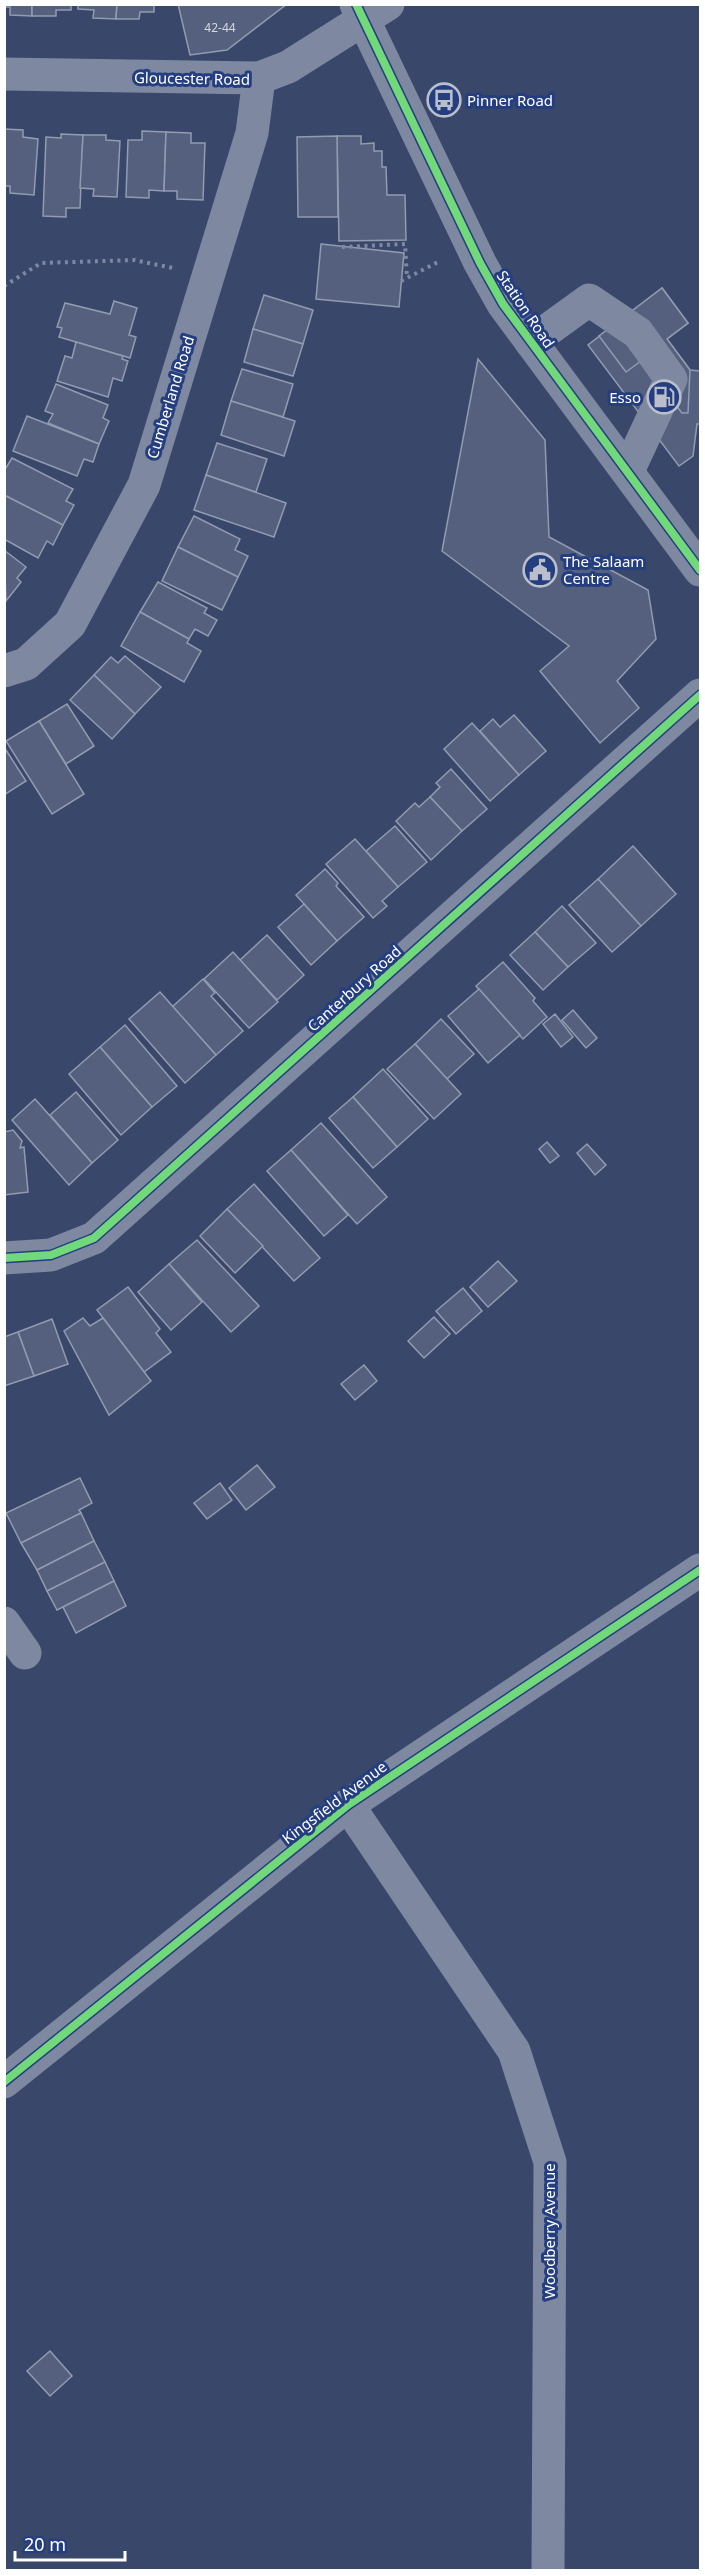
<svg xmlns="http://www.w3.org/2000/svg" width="705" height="2575" viewBox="0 0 705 2575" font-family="'Noto Sans',sans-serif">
<rect width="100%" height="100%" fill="#39476b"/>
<g fill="#54607d" stroke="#929bb0" stroke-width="1.5">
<polygon points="4,4 32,4 32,16 10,15 10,7 4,7"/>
<polygon points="32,4 71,4 71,10 56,10 56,16 32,16"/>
<polygon points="78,4 117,4 116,19 93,18 94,10 78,9"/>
<polygon points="117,4 154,4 154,12 140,12 139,19 116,19"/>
<polygon points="178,4 287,4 227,50 190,55"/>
<polygon points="4,129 23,130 23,137 38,139 34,195 10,193 10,186 4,186"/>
<polygon points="142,131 166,132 164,191 149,190 149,198 126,197 128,140 142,140"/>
<polygon points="166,132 191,133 191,143 205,143 203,200 177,199 177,191 164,191"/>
<polygon points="61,134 83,135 80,208 66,208 66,217 43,216 46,137 61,138"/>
<polygon points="83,135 106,135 106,140 120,141 117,197 93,196 94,189 80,188"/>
<polygon points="337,136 361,136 361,144 374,143 374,151 382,151 382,167 386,167 387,195 405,195 406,240 339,241"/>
<polygon points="337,136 338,217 298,217 297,137"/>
<polygon points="321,244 404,253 399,307 316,299"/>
<polygon points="662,288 688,323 667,339 690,370 700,371 700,424 697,424 693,456 679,466 588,345"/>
<polygon points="662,288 688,323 667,339 690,370 688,413 682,413 641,361 626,372 599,336"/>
<polygon points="264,295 313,310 303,344 253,329"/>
<polygon points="114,301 137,308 129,335 136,337 130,358 59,337 62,328 57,327 65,303 110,314"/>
<polygon points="253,329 303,344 293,376 244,362"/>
<polygon points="76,342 123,356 122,359 128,361 122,381 113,378 108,397 57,381 65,356 72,358"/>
<polygon points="478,359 545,440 549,537 648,590 656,639 617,681 639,708 600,743 540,671 569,646 442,551"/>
<polygon points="242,369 293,384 283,417 231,401"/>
<polygon points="56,384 108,405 103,418 109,421 99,444 48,423 53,414 45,411"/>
<polygon points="231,401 295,421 284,456 221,435"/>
<polygon points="27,416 99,444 93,462 84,459 77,476 13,451"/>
<polygon points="217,443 267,459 256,492 206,475"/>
<polygon points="12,458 73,489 66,501 74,505 63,525 4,495 4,471"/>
<polygon points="206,475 286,503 274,537 194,510"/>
<polygon points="4,495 63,525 53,545 47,541 38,558 4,539"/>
<polygon points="194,516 240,539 235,550 248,556 238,577 178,547"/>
<polygon points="178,547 238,577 222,610 162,581"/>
<polygon points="4,550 26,567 17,578 21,582 6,601"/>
<polygon points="158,582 207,608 204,613 217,620 208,636 195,629 189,639 140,612"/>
<polygon points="140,612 189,639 187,643 201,651 184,682 121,646"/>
<polygon points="125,656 161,687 135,714 94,675 111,657 118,663"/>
<polygon points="94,675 135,714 112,739 70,700"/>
<polygon points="67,704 94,746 66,764 39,721"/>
<polygon points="514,715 546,751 519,775 480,731 493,719 500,727"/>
<polygon points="39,721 84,794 52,814 6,741"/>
<polygon points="472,723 519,775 490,801 444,749"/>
<polygon points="4,747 26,781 4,795"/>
<polygon points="451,769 487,809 462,831 430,797 440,787 436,783"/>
<polygon points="430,797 462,831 431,860 396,821 415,803 419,807"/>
<polygon points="395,826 427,862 398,887 366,851"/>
<polygon points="355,839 398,887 382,901 387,906 373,918 326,864"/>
<polygon points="633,846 676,894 641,926 598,879"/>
<polygon points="325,869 338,883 336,886 364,917 337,941 296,895"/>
<polygon points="598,879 641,926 612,952 569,905"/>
<polygon points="304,904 337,941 311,965 278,927"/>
<polygon points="562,906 596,943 568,967 535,932"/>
<polygon points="535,932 568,967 543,990 510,955"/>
<polygon points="267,935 304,975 277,1000 240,960"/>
<polygon points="233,952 278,1002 249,1028 204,979"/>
<polygon points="503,962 535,998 533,1001 547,1017 523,1039 476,986"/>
<polygon points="203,979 215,993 211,996 243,1031 216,1055 172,1007"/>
<polygon points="479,989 520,1035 488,1063 448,1016"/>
<polygon points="160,992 216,1055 185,1083 129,1019"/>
<polygon points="573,1010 597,1038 586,1048 562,1020"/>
<polygon points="555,1014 573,1037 561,1047 543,1024"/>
<polygon points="441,1019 474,1054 447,1079 415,1044"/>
<polygon points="125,1025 177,1086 152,1107 100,1047"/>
<polygon points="415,1044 461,1094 434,1119 387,1069"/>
<polygon points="100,1047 152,1107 121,1135 69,1074"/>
<polygon points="383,1069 428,1119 397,1147 353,1097"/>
<polygon points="76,1092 118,1140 92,1163 50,1115"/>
<polygon points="353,1097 397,1147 373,1168 329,1118"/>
<polygon points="35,1099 92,1163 69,1185 12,1120"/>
<polygon points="321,1123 387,1197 357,1224 291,1150"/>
<polygon points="13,1130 22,1141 20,1148 24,1147 28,1192 4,1195 4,1132"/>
<polygon points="547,1142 559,1156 550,1163 539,1149"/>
<polygon points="587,1144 606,1165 595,1175 577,1153"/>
<polygon points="291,1150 348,1215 324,1236 267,1171"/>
<polygon points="254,1184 320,1258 294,1281 227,1209"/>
<polygon points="227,1209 263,1246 235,1273 200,1236"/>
<polygon points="197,1240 259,1306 231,1332 169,1264"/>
<polygon points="498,1261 517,1281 488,1307 470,1287"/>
<polygon points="169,1264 202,1302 171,1330 138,1292"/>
<polygon points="128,1287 160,1329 156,1333 171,1352 144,1372 97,1310"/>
<polygon points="463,1288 482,1311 456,1334 436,1311"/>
<polygon points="434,1317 450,1334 424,1358 408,1341"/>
<polygon points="83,1318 90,1326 103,1318 151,1381 109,1415 64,1331"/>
<polygon points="52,1319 68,1364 34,1376 18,1332"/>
<polygon points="18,1332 34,1376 4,1386 4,1337"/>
<polygon points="364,1365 377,1381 355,1400 341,1384"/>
<polygon points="257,1465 275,1487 246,1510 229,1488"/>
<polygon points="80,1478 92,1503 79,1510 81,1513 21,1543 6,1513"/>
<polygon points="220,1483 232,1500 207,1519 194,1503"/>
<polygon points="81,1513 94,1541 37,1570 21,1543"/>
<polygon points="94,1541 105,1562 47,1591 37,1570"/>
<polygon points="105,1562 114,1581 57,1610 47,1591"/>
<polygon points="114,1581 126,1606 76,1633 63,1607"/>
<polygon points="50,2351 72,2376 50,2396 27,2371"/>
</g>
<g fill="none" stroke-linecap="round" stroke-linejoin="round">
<g stroke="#7f88a1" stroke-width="4" stroke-dasharray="3 4.5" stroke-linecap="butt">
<polyline points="342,247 405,244 407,278"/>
<polyline points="401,281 440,261"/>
<polyline points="4,286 41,263 134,260 173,268"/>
</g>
<g stroke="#7f88a1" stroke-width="33">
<polyline points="356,4 480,263 503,304 700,570"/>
<polyline points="4,74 259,78 288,67 388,4"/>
<polyline points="531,342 589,300 638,333 671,379 628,471"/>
<polyline points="4,671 26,664 70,624 144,485 252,133 259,78"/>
<polyline points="4,1258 51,1255 94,1238 700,695"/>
<polyline points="4,1623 25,1653"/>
<polyline points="348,1805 514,2051 550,2162 548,2570"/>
<polyline points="4,2082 348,1805 700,1570"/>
</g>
<g stroke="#243e80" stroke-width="11">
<g id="cycleway">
<polyline points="356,4 480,263 503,304 700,570"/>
<polyline points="4,1258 51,1255 94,1238 700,695"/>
<polyline points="4,2082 348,1805 700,1570"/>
</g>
</g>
<use href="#cycleway" stroke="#71d979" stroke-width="8"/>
</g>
<defs>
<g id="bus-ring" transform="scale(1.725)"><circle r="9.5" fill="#243e80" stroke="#babfcb" stroke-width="1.5"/><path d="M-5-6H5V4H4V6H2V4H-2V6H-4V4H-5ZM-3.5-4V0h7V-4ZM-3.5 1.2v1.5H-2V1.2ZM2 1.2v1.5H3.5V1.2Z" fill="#babfcb"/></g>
<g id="fuel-ring" transform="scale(1.725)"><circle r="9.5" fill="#243e80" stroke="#babfcb" stroke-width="1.5"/><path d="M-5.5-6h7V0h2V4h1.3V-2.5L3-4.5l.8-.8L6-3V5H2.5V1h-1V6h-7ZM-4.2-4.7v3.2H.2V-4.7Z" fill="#babfcb"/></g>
<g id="civic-ring" transform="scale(1.725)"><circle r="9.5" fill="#243e80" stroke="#babfcb" stroke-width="1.5"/><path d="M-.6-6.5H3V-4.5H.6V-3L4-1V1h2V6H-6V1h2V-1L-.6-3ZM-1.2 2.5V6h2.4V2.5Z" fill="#babfcb"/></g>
</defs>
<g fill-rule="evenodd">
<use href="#bus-ring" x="444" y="100"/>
<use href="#fuel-ring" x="664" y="397"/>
<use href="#civic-ring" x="540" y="570"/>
</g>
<g text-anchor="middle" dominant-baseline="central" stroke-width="6" stroke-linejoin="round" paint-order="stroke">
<g font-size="12" fill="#d4d7de">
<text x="220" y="27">42-44</text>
</g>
<g font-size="15" fill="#fff" stroke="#243e80">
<text transform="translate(192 78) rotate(1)">Gloucester Road</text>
<text transform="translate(526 309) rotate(56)">Station Road</text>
<text transform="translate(170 397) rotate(-73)">Cumberland Road</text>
<text transform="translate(354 988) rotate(-42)">Canterbury Road</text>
<text transform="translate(334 1802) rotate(-37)">Kingsfield Avenue</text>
<text transform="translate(549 2231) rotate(-90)">Woodberry Avenue</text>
</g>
<g font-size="15" fill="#fff" stroke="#243e80" text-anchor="start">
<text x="467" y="100">Pinner Road</text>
<text x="641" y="397" text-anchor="end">Esso</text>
<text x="563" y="561">The Salaam<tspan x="563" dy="17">Centre</tspan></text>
</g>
</g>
<rect width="705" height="2575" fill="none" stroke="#ffffff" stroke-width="12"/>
<path d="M15 2551v9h110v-9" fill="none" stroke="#ffffff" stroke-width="3"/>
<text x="24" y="2551" font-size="18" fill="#ffffff" stroke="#243e80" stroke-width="4.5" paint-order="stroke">20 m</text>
</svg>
